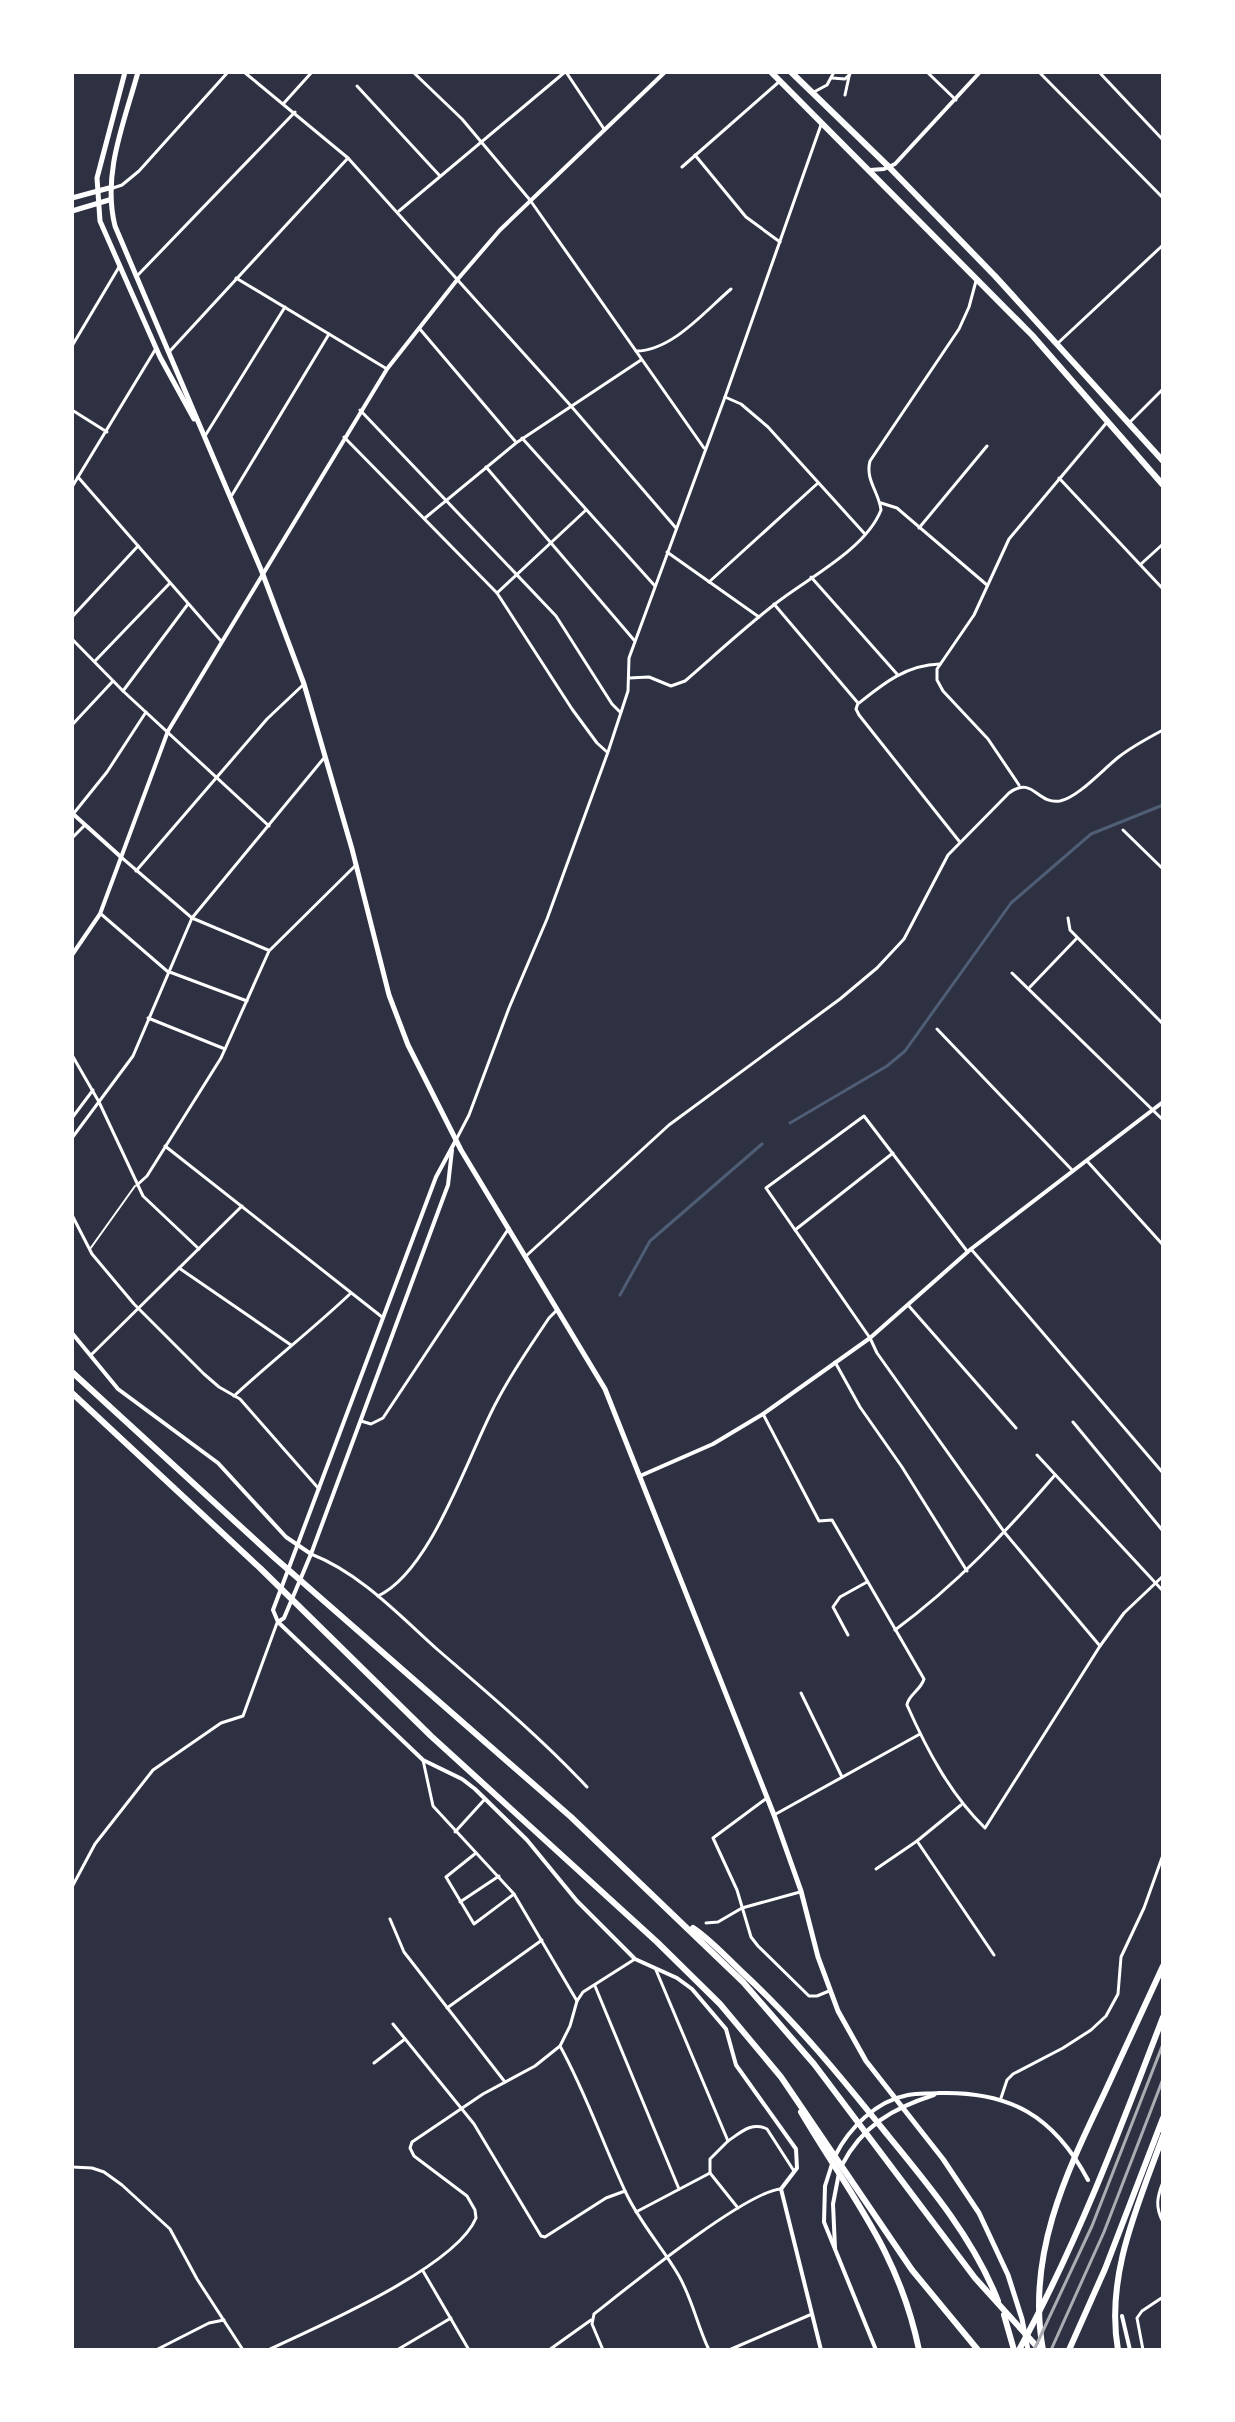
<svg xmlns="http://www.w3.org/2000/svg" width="1235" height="2422" viewBox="0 0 1235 2422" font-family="Montserrat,sans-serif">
<rect width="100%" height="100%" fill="#2d3142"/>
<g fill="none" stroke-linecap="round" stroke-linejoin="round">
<g stroke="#4f5d75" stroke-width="3">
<polyline points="790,1123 887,1066 905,1051 1011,903 1091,834 1163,805"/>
<polyline points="620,1295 650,1241 762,1144"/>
</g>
<polyline stroke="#fff" stroke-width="2" points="90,1249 135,1186"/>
<g stroke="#fff" stroke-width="3">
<polyline points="244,72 348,158 571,406 676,528"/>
<polyline points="413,72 462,119 530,200 704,448"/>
<polyline points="566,72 604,129"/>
<polyline points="927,72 956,100"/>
<polyline points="1039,72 1163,198"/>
<polyline points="1099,72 1163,140"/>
<polyline points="832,78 845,79 850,74"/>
<polyline points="357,86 440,176"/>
<polyline points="812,93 827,85 834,72"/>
<polyline points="845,95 850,72"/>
<polyline points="284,103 312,72"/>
<polyline points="695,155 746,217 780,242"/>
<polyline points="682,167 780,81"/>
<polyline points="113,188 122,185 139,171 228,72"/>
<polyline points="399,211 565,72"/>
<polyline points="137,276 295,112"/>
<polyline points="236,278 387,369"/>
<polyline points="419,328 515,441"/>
<polyline points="1058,343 1163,245"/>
<polyline points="72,346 119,267"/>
<polyline points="170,351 348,158"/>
<path d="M636 351C672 351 705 311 731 289"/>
<polyline points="725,397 741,404 768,427 864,533"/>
<polyline points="72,410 107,432"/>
<polyline points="360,410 556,616 612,704 620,712"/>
<polyline points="1129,423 1163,389"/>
<polyline points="205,436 285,307"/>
<polyline points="344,437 497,593 572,709 597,743 607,752"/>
<polyline points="522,438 655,586"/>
<polyline points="486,467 634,640"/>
<polyline points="78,477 221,641"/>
<polyline points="1059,478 1163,589"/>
<polyline points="72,487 155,350"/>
<polyline points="232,495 329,334"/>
<polyline points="881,503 897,508 987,585"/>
<polyline points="425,518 516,443 641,360"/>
<polyline points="919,528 987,446"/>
<polyline points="667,552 759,617"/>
<polyline points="1141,564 1163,544"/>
<polyline points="811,577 897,674"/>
<polyline points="709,582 818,483"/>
<polyline points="497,593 586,510"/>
<polyline points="774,604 858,703 856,709 859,715 959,841"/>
<polyline points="72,617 138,546"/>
<polyline points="72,639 123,691 269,826"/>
<polyline points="95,661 170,583"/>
<path d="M629 678 649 677 671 686 685 681C715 655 744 628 775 604 808 578 866 549 881 510 879 492 865 480 870 461L959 329 969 307 976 281"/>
<polyline points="123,691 188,604"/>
<path d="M859 703C884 683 906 665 940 664"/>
<polyline points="72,725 113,681"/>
<polyline points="1019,785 988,739 943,691 937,680 937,669 974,615 1009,539 1108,421"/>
<polyline points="74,813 107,772 146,712"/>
<polyline points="1123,830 1163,869"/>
<polyline points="72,838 85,825"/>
<polyline points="121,857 192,918 268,950"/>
<polyline points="136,871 267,719 304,684"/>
<polyline points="101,914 167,971 247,1001"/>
<polyline points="1068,918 1070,930 1163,1024"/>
<polyline points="1012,973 1163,1120"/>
<polyline points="1030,987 1077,938"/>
<polyline points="148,1018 225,1049"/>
<polyline points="937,1029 1073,1171"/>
<polyline points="72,1055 99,1102 143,1196 199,1249"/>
<polyline points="72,1118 93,1090"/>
<polyline points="72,1138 133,1056 192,918 324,758"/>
<polyline points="456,1140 469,1115 509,1008 547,919 608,752 628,691 629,658 725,397 822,122"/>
<polyline points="165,1146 382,1317"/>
<polyline points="1087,1161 1163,1245"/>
<polyline points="137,1185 147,1176 221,1058 269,951 356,865"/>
<polyline points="72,1215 92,1254 134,1304 204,1374 219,1387 240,1399 319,1489"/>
<polyline points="795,1230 893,1153"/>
<polyline points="971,1249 1163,1473"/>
<polyline points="967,1251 864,1116 766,1188 870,1338 877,1353 1005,1533 1100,1646"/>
<path d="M526 1256 669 1125 840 999 877 968 904 939 948 855 1009 793C1033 775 1037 805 1060 801 1079 797 1104 768 1120 756 1133 746 1148 738 1163 730"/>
<polyline points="179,1268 291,1345"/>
<polyline points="908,1305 1016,1428"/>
<polyline points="91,1355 242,1206"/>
<polyline points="835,1362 860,1407 902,1467 967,1571"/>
<path d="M234 1396C273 1360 313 1329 351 1293"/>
<path d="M763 1414 819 1521 832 1520 924 1679C921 1690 908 1695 907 1705 927 1750 950 1794 985 1828L1100 1646 1124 1613 1163 1576"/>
<polyline points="361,1421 371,1424 383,1418 509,1228"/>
<polyline points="1073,1422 1163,1531"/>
<polyline points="1037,1455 1163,1591"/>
<path d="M311 1554C360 1573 399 1615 438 1650 490 1695 540 1737 587 1787"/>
<path d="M378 1596C432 1571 469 1452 497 1401 512 1372 531 1345 549 1318L556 1311"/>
<path d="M895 1630C956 1585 1006 1532 1055 1475"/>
<polyline points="848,1635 833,1607 840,1597 867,1582"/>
<polyline points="801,1693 842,1777"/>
<polyline points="423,1760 433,1806 514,1894 577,2001"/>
<polyline points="767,1798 713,1838 737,1890 751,1937 758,1946 809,1996 817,1996 829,1991"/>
<polyline points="774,1815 920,1734"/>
<polyline points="455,1832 485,1799"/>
<polyline points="917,1841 994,1955"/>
<polyline points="476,1853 446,1877 474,1924 514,1894"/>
<polyline points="876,1869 917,1841 961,1805"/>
<polyline points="72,1887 95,1844 153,1770 221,1723 243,1716 277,1623"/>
<polyline points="460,1902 499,1876"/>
<polyline points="390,1919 404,1952 505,2082"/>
<polyline points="706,1923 718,1922 742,1908 800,1892"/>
<polyline points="656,1970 728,2141 710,2159 710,2173 738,2208"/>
<polyline points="595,1986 679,2189"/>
<polyline points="447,2008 542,1940"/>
<polyline points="393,2024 474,2124 541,2236 545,2237 606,2198 625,2191"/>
<path d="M560 2046C586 2093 603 2144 626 2193 640 2223 663 2248 679 2276 693 2301 697 2325 709 2350"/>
<polyline points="374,2063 405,2039"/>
<polyline points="1001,2098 1007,2080 1013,2074 1063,2048 1091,2030 1106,2016 1118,1994 1121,1957 1144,1908 1163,1855"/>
<path d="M728 2141C740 2133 752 2121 767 2129L794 2171"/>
<polyline points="72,2167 92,2168 104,2172 122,2185 170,2229 197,2279 243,2350"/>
<path d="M1163 2182C1157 2197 1155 2207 1163 2222"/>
<polyline points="636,2212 710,2173"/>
<polyline points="423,2271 469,2350"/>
<polyline points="156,2350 209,2323 224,2320"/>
<path d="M268 2350C319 2326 456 2267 476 2218L475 2210 467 2196 414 2156 410 2148 412 2142 483 2094 535 2066 560 2046 570 2026 577 2001 583 1992 635 1959"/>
<polyline points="397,2350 451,2318"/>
<polyline points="549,2350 591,2320"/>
<path d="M603 2350 592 2324 594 2314C627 2288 746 2191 781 2189"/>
<polyline points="729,2350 812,2314"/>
<polyline points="1143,2350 1137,2318 1142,2311 1163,2297"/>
</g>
<g stroke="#fff" stroke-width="4">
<polyline points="870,170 884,169 895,164 980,72"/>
<polyline points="72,813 121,857"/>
<polyline points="72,955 100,914 168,731 387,369 457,280 500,230 665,72"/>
<polyline points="456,1140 436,1177 273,1610 278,1622 423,1760 462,1779 475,1789 527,1840 577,1901 635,1959 677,1978 692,1989 726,2029 736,2065 796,2149 797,2168 781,2189 821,2350"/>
<polyline points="72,1333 118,1389 218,1463 286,1537 311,1554"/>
<polyline points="640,1476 713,1444 763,1414 870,1338 971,1249 1163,1102"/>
<polyline points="278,1622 284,1618 311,1554 448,1185 452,1150"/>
<path d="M835 2156C849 2128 876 2101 908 2095 918 2093 928 2094 939 2093 1010 2091 1054 2116 1088 2180"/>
<polyline points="832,2164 825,2186 824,2222 876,2350"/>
<path d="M842 2165C862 2126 893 2108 934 2095"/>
<polyline points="835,2248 833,2204 839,2173"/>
<polyline points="1122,2316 1130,2350"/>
</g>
<g stroke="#fff" stroke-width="5">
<polyline points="125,72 97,178 100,221 160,357 194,419"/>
<path d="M138 72C124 123 102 174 115 226L262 572 304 684 352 849 389 995 408 1045 461 1150 605 1389 774 1815 801 1891 818 1957 838 2011 866 2061 943 2159 979 2213 1008 2275 1022 2319 1028 2350"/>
<polyline points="72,198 109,188"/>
<polyline points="72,211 109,200"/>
</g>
<g stroke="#fff" stroke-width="6">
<polyline points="771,72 1032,335 1163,485"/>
<polyline points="791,72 889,167 995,276 1163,461"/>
</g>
<g stroke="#fff" stroke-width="6">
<polyline points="72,1372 276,1559 571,1817 743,1982 814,2064 975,2278 1040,2350"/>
<polyline points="72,1393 261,1569 431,1736 657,1942 720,2004 781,2077 912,2270 978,2350"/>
<path d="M693 1928C711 1940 727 1958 743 1973 796 2022 841 2077 886 2133 928 2184 974 2239 998 2301"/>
<path d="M801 2112C850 2195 899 2252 919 2350"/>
<polyline points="1004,2315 1014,2350"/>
<path d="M1019 2350C1077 2244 1120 2130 1163 2017"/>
<path d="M1043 2350C1026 2257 1065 2175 1104 2094 1124 2051 1143 2009 1163 1966"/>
<polyline points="1069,2350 1105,2269 1163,2118"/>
<path d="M1118 2350C1105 2276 1138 2205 1163 2136"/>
</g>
<g stroke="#abadb3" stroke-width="3">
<polyline points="1034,2350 1092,2226 1163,2044"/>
<polyline points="1051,2350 1104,2232 1163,2079"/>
</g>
</g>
<rect width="1235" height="2422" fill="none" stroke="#ffffff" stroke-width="148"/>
</svg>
